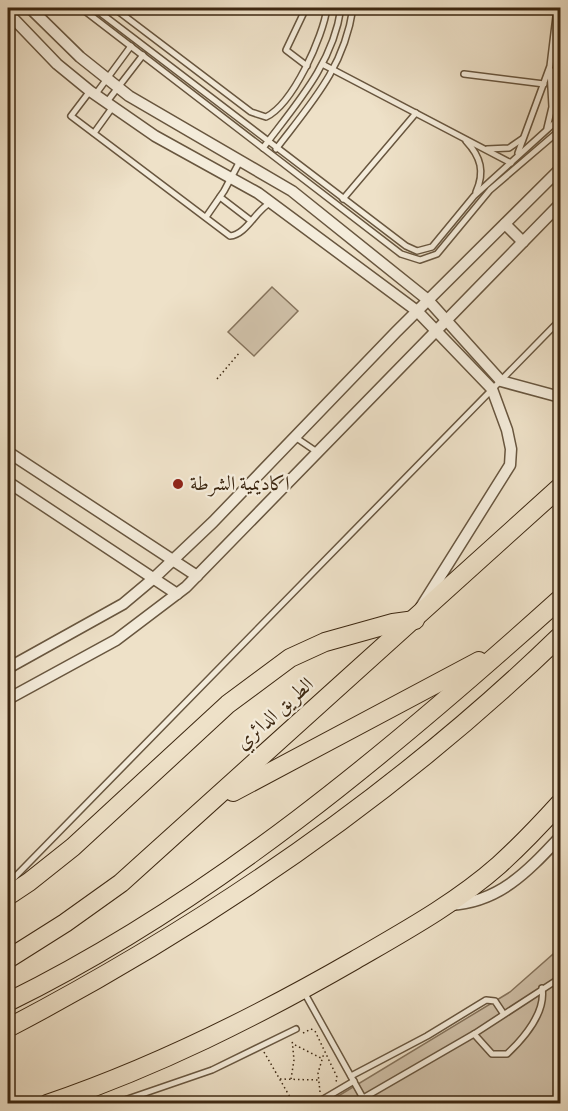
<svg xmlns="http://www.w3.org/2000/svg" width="568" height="1111" viewBox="0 0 568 1111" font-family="'Libre Bodoni',Amiri,serif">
<rect width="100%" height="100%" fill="#eee1c8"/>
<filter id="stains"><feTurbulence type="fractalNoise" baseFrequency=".00333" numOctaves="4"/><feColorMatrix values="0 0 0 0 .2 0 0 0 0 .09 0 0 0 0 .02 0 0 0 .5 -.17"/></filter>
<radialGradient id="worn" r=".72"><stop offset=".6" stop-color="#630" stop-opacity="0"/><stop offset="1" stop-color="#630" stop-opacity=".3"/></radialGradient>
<g fill="#d0c1a9" stroke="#86745d" stroke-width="1.5">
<polygon points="272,287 298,311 254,356 228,332"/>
<polygon points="560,948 560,1103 325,1104 510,992"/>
</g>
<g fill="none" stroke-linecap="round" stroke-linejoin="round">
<g stroke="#68563f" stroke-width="8">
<g id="lane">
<polyline points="81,8 401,254 420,260 437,254 490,190 560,130"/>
<polyline points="94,8 406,246 417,251 432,247 474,196 560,118"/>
<path d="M114 8 251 112 266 117C293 104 323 37 327 8"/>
<polyline points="306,8 286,50 307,66"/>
<polyline points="314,8 326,11"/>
<polyline points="324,65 511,163"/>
<polyline points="551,71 560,81"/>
<polyline points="464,74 544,84"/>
<path d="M90 91 71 116 230 236C246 235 256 210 270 203"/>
<polyline points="95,95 131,46"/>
<polyline points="106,103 143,55"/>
<polyline points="547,128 552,107 550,69"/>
<polyline points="94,133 112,108"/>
<path d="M466 141C481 157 485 172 476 192"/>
<path d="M263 148C296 104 333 64 341 8"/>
<path d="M276 149C312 102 344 68 353 8"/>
<polyline points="487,149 509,148 522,139"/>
<polyline points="518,153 550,66 557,8"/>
<polyline points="220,197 250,220"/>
<polyline points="343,199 416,113"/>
<polyline points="206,217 224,191 240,161"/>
<polyline points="295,437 317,452"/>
<polyline points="8,884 560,320"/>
<polyline points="304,992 363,1098"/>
<path d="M474 1034 492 1054H507C524 1038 546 1012 542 988"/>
<polyline points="351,1076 427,1036 486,1000 495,1001 503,1013"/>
<polyline points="113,1104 212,1070 296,1029"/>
<polyline points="315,1104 354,1081"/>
<polyline points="353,1104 474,1034 560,978"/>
</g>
</g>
<g stroke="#68563f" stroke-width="13">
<g id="street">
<polyline points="30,8 80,57 129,96 292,191 428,300 501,381 560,397"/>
<polyline points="8,13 57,64 90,91 155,136 258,193 417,311 492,389 507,430 511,449 510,465 421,607"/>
<polyline points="505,224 523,242"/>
<polyline points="8,452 197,576"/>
<polyline points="8,482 177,594"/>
<polyline points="8,668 123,604 154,578 213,522 396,332 560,169"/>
<polyline points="8,699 116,640 186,587 560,204"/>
<path d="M450 905C500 902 528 871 560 837"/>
</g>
</g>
<g stroke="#3c2711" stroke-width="20">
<g id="highway">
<polyline points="233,792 479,661"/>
<polyline points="8,896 29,882 73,847 228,704 290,658 325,642 393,623 415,620"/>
<polyline points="8,959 65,923 121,883 560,487"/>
<path d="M8 1002C213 901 391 751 560 599"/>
<path d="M8 1028C208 923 397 794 560 636"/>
<path d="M47 1104C156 1067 256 1017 355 960 405 931 456 903 499 865 521 845 541 824 560 803"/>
</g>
</g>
<g stroke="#3c2711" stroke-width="1.5" stroke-dasharray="1.5 3" stroke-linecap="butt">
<polyline points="217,379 240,352"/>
<polyline points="303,1033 311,1029 315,1031 337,1077 336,1082"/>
<polyline points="295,1045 321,1058"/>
<polyline points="264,1052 294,1104"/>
<polyline points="280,1079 318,1080"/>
<polyline points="291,1079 294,1060 292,1039"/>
<polyline points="320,1092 318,1073 324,1053"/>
<polyline points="299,1104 311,1097"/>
</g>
<use href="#lane" stroke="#f4ecdb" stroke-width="5"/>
<use href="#street" stroke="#f4ecdb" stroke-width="10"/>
<use href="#highway" stroke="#eee1c8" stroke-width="18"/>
</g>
<circle fill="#8f2418" stroke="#f4ecdb" stroke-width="2" cx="178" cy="484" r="6"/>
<g text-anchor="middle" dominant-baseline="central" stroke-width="4.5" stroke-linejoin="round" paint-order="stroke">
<g font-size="20" fill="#3c2711" stroke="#f4ecdb" text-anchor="start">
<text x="190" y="484">اكاديمية الشرطة</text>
</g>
<g font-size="20" fill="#3c2711" stroke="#f4ecdb">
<text transform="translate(275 714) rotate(-42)">الطريق الدائري</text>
</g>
</g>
<rect width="568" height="1111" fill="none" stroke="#eee1c8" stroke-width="30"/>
<rect x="9" y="9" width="550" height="1093" fill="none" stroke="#3c2711" stroke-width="3"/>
<rect x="15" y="15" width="538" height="1081" fill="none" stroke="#3c2711" stroke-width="1.5"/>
<rect width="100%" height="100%" filter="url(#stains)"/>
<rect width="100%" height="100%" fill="url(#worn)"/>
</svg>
